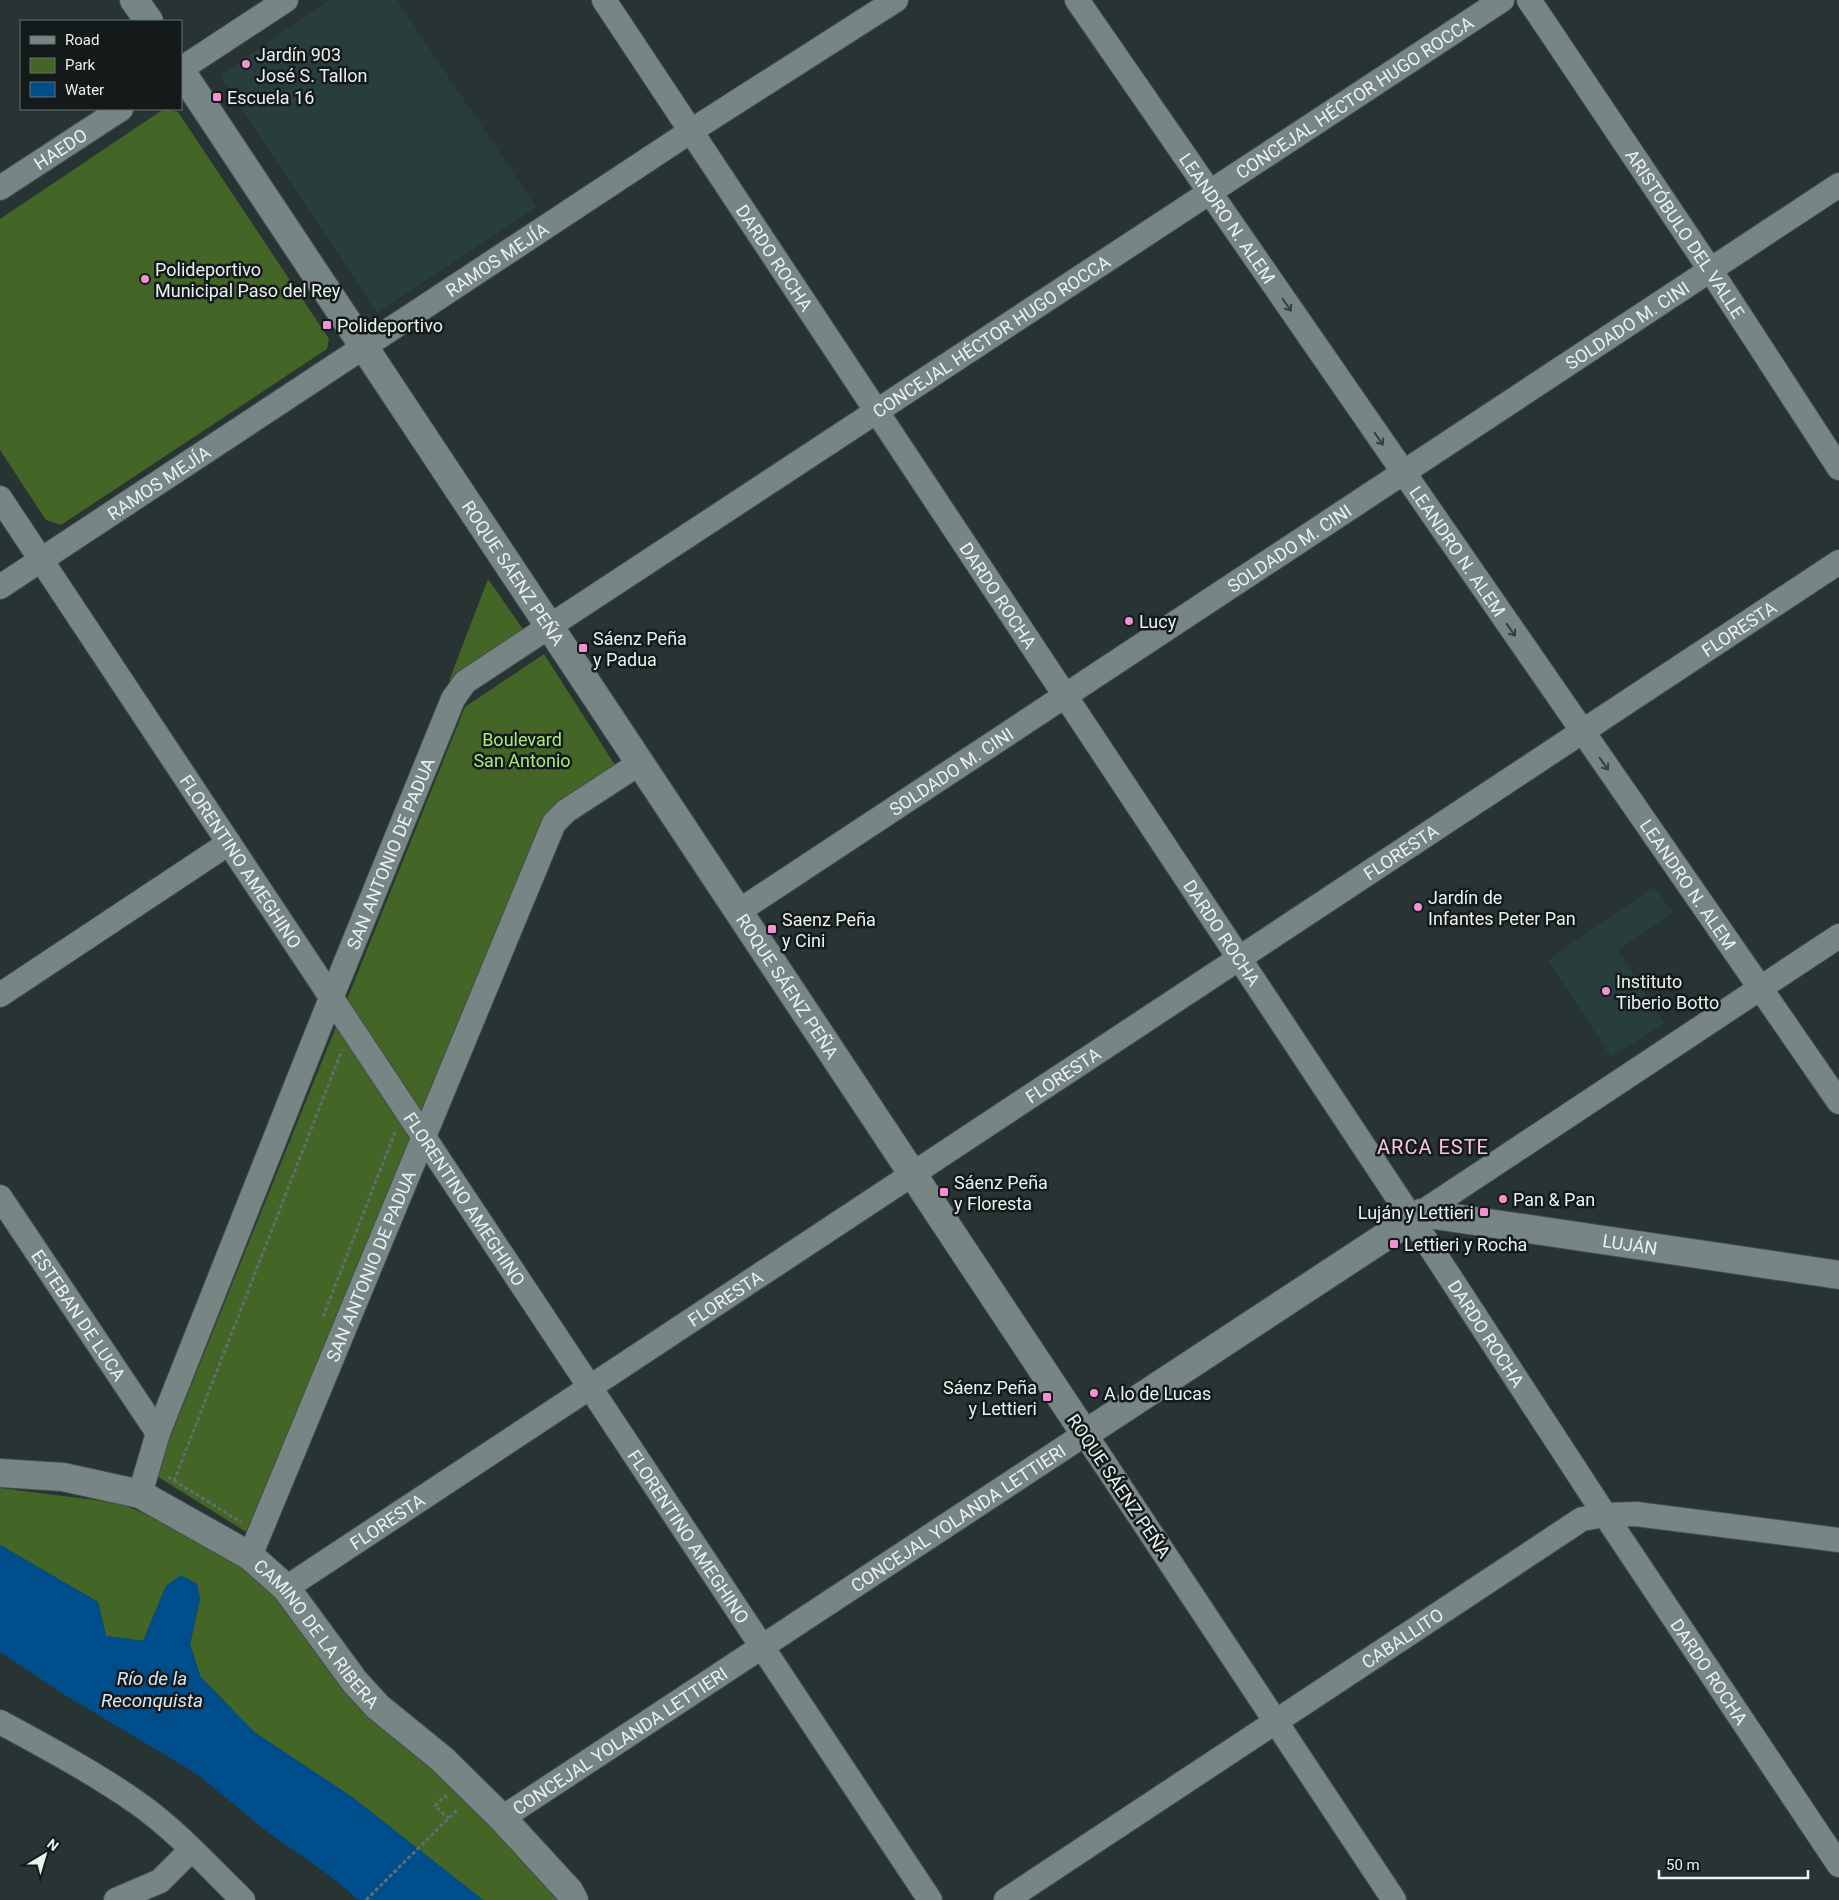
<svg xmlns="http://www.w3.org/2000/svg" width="1839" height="1900" viewBox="0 0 1839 1900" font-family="Roboto,sans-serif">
<rect width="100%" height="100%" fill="#273433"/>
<g fill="#283e3d">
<polygon points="329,0 397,0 536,207 377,313 220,76"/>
<polygon points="1654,887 1673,912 1618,950 1664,1023 1611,1057 1548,960"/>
</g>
<g fill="#436526">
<polygon points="164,109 178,112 329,339 327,349 61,525 46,520 0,450 0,219"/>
<polygon points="488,579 525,632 449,681"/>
<polygon points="544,654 615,765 553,810 251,1535 155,1475 465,707"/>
<polygon points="0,1488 119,1503 189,1532 259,1574 485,1812 564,1900 483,1900 352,1797 254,1732 200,1676 190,1644 200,1598 166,1586 143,1641 106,1636 98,1602 0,1545"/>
</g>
<polygon fill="#004d8c" points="0,1545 98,1602 106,1636 143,1641 166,1586 181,1575 197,1584 200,1598 190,1644 200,1676 254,1732 352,1797 483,1900 359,1900 326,1873 266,1831 197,1774 65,1695 0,1652"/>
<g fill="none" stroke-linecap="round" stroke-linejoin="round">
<g stroke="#434f4e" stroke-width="26">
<g id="minor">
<path id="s1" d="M604 0 1412 1219 1605 1515 1839 1865"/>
<path id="s2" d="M1077 0 1839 1102"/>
<path id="s3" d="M1529 0 1711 271 1839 468"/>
<polyline points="181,69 286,0"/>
<path id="s4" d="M0 188 121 109"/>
<path id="s5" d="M0 498 930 1900"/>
<path id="s6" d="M0 587 691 131 896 0"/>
<path id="s7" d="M739 911 1839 185"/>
<polyline points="0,995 229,843"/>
<path id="s8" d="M0 1197 158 1433"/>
<polyline points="1421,1213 1839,936"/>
<path id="s9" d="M140 1494 158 1433 321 1023 453 699 465 682 1502 0"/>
<path id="s10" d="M250 1556 554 823 566 811 640 763"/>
<path id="s11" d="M286 1588 1839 562"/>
<path d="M0 1722C46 1747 93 1772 136 1802 175 1829 209 1867 243 1900"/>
<path id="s12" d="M502 1818 1085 1434 1394 1900"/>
<polyline points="116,1900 160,1881 191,1850"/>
<path id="s13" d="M1006 1900 1582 1519 1605 1515 1636 1514 1839 1540"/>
</g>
</g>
<g stroke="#434f4e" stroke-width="30">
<g id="tertiary">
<polyline points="134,0 149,21"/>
<path id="s14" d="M181 71 1085 1434 1421 1213 1839 1275"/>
<path id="s15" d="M0 1473 63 1477 140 1494 250 1556 286 1588 355 1682 378 1707 442 1759 502 1818 569 1891 574 1900"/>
</g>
</g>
<g stroke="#626d6d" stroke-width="3" stroke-dasharray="4 2.5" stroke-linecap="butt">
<polyline points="323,1317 395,1132"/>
<polyline points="168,1477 241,1522"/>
<polyline points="174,1481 342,1050"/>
<polyline points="447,1798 445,1796 435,1806 448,1818"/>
<polyline points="366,1900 458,1809"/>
</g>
<use href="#minor" stroke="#778685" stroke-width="24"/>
<use href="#tertiary" stroke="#778685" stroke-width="28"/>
</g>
<defs><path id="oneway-shaft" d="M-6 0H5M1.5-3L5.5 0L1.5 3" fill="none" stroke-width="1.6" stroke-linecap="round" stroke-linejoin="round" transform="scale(1.25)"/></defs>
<g stroke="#37403f">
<use href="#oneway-shaft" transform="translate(1287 305) rotate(55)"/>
<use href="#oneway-shaft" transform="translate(1379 439) rotate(55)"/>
<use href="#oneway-shaft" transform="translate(1511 630) rotate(55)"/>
<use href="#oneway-shaft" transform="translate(1604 764) rotate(55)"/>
</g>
<g fill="#f491d4" stroke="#141a1a" stroke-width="2">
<circle cx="246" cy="64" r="5"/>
<rect x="212" y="92" width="10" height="10" rx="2.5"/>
<circle cx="145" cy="279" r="5"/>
<rect x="322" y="320" width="10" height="10" rx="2.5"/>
<circle cx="1129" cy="621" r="5"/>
<rect x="578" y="643" width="10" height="10" rx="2.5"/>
<circle cx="1418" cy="907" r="5"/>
<rect x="767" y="924" width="10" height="10" rx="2.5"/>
<circle cx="1606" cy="991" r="5"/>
<rect x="939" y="1187" width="10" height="10" rx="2.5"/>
<circle cx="1503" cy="1199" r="5"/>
<rect x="1479" y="1207" width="10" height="10" rx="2.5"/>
<rect x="1389" y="1239" width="10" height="10" rx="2.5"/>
<circle cx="1094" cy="1393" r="5"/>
<rect x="1042" y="1392" width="10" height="10" rx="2.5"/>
</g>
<g text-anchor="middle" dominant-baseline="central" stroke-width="5" stroke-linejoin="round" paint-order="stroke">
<g font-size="18" fill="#e9f1f1" stroke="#141a1a" text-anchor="start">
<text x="256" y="54">Jardín 903<tspan x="256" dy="21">José S. Tallon</tspan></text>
<text x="227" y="97">Escuela 16</text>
<text x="155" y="269">Polideportivo<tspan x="155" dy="21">Municipal Paso del Rey</tspan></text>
<text x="337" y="325">Polideportivo</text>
<text x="1139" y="621">Lucy</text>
<text x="593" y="638">Sáenz Peña<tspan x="593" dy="21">y Padua</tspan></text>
<text x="1428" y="897">Jardín de<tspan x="1428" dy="21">Infantes Peter Pan</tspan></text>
<text x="782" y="919">Saenz Peña<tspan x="782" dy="21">y Cini</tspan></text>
<text x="1616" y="981">Instituto<tspan x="1616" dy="21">Tiberio Botto</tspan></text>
<text x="954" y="1182">Sáenz Peña<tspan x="954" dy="21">y Floresta</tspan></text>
<text x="1513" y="1199">Pan &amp; Pan</text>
<text x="1474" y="1212" text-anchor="end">Luján y Lettieri</text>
<text x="1404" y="1244">Lettieri y Rocha</text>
<text x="1037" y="1387" text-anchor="end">Sáenz Peña<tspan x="1037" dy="21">y Lettieri</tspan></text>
<text x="1104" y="1393">A lo de Lucas</text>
</g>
<g font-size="18" fill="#e9f1f1" stroke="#141a1a">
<text stroke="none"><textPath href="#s9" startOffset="1940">CONCEJAL HÉCTOR HUGO ROCCA</textPath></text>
<text stroke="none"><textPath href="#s4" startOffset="72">HAEDO</textPath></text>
<text stroke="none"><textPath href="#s2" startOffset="265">LEANDRO N. ALEM</textPath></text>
<text stroke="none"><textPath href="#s3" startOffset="281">ARISTÓBULO DEL VALLE</textPath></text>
<text stroke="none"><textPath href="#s1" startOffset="309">DARDO ROCHA</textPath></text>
<text stroke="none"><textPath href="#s6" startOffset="595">RAMOS MEJÍA</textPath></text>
<text stroke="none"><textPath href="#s7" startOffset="1064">SOLDADO M. CINI</textPath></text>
<text stroke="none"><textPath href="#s9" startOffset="1505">CONCEJAL HÉCTOR HUGO ROCCA</textPath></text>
<text stroke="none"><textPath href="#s6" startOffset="190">RAMOS MEJÍA</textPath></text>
<text stroke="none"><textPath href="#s7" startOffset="659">SOLDADO M. CINI</textPath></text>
<text stroke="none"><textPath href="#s2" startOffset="670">LEANDRO N. ALEM</textPath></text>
<text stroke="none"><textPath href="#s14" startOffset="602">ROQUE SÁENZ PEÑA</textPath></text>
<text stroke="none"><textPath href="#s1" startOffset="714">DARDO ROCHA</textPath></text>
<text stroke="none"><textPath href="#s11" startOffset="1741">FLORESTA</textPath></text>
<text stroke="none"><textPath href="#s7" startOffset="254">SOLDADO M. CINI</textPath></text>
<text stroke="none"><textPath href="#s11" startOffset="1336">FLORESTA</textPath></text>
<text stroke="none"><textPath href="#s9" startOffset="688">SAN ANTONIO DE PADUA</textPath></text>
<text stroke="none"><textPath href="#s5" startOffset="436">FLORENTINO AMEGHINO</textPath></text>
<text stroke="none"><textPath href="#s2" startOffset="1075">LEANDRO N. ALEM</textPath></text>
<text stroke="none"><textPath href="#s1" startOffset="1119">DARDO ROCHA</textPath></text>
<text stroke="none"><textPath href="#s14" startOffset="1098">ROQUE SÁENZ PEÑA</textPath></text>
<text stroke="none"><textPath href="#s11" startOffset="931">FLORESTA</textPath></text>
<text stroke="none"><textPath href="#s5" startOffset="841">FLORENTINO AMEGHINO</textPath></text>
<text stroke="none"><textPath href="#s14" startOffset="2249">LUJÁN</textPath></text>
<text stroke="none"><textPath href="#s10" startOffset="314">SAN ANTONIO DE PADUA</textPath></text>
<text stroke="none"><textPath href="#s11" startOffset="526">FLORESTA</textPath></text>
<text stroke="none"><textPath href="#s8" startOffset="142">ESTEBAN DE LUCA</textPath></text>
<text stroke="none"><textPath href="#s1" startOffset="1599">DARDO ROCHA</textPath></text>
<text transform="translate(1119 1486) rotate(56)">ROQUE SÁENZ PEÑA</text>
<text stroke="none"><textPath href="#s12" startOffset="546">CONCEJAL YOLANDA LETTIERI</textPath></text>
<text stroke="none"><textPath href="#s11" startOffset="121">FLORESTA</textPath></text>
<text stroke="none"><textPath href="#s5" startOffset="1246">FLORENTINO AMEGHINO</textPath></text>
<text stroke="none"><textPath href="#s15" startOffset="371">CAMINO DE LA RIBERA</textPath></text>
<text stroke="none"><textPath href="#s13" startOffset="475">CABALLITO</textPath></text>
<text stroke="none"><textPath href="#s1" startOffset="2004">DARDO ROCHA</textPath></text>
<text stroke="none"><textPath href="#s12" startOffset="141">CONCEJAL YOLANDA LETTIERI</textPath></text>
</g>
<g font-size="18" fill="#ace97c" stroke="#141a1a">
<text x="522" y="739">Boulevard<tspan x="522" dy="21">San Antonio</tspan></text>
</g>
<g font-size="19" font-style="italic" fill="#d6e6f9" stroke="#141a1a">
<text x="152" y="1678">Río de la<tspan x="152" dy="22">Reconquista</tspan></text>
</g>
<g font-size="20" letter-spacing="1" fill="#fcc3e7" stroke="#141a1a">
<text x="1433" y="1147">ARCA ESTE</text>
</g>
</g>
<rect x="20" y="20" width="162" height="90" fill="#141a1a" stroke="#697070"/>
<rect x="30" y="36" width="25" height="8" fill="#778685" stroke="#697070"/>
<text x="65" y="45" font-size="15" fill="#e9f1f1">Road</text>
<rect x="30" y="58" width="25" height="15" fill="#436526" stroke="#697070"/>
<text x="65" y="70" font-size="15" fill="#e9f1f1">Park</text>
<rect x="30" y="82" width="25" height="15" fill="#004d8c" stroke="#697070"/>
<text x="65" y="95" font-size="15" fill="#e9f1f1">Water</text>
<g transform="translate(45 1855) rotate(38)" stroke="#141a1a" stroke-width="4" paint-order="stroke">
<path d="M0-4L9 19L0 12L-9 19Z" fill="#e9f1f1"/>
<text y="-8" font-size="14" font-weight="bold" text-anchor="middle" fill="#e9f1f1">N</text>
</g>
<path d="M1659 1870v8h149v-8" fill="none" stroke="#e9f1f1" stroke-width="2.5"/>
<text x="1666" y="1870" font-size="15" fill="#e9f1f1" stroke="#141a1a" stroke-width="4" paint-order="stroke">50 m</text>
</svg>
